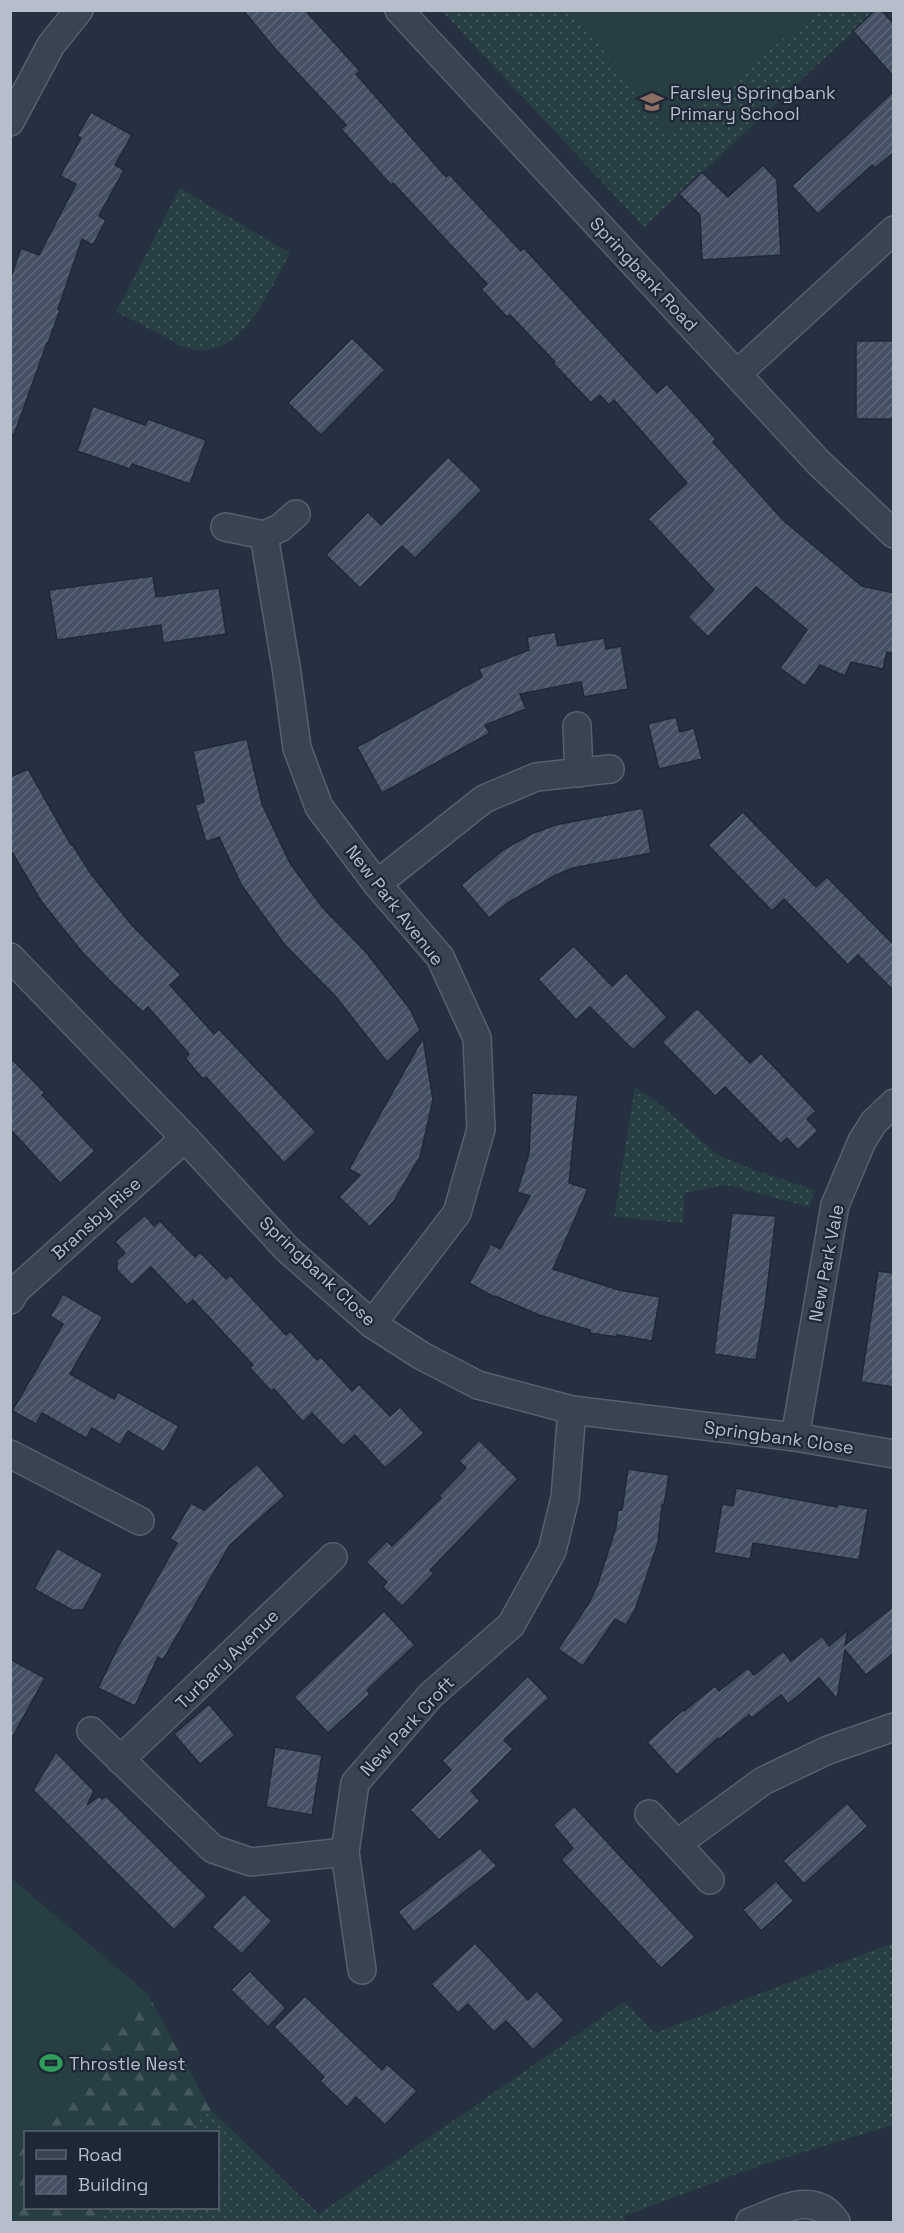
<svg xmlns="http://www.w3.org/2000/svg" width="904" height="2233" viewBox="0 0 904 2233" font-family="'Space Grotesk',sans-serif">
<defs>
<pattern id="grass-dots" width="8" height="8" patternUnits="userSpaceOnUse" patternTransform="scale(1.5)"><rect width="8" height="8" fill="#273e42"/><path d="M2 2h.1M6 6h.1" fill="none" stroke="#44585c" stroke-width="1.8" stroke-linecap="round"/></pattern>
<pattern id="forest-firs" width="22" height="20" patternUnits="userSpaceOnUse" patternTransform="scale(1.5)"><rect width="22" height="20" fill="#273e42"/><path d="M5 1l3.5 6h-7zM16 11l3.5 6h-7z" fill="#44585c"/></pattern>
<pattern id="building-hatch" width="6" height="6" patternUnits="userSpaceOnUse" patternTransform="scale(1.5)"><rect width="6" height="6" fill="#445063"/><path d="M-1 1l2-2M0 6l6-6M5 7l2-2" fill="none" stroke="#5d6778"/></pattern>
</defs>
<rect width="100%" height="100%" fill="#253041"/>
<g fill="url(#grass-dots)">
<polygon points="442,11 875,11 644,227"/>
<path d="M180 188 290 253C270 289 240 365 186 348 179 346 172 341 166 337 149 329 133 320 116 312Z"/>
<polygon points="635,1087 657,1102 718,1155 754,1170 815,1190 809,1207 727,1185 685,1193 683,1223 614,1217"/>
<polygon points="893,1943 893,2125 762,2165 624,2216 626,2222 92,2222 108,2208 218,2208 218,2132 187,2132 211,2110 319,2214 624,2002 655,2033"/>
</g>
<g fill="url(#forest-firs)">
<polygon points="147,1993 211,2110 187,2132 34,2132"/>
<polygon points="25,2143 26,2208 108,2208 92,2222 11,2222 11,2161"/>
</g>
<g fill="#273e42">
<polygon points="571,11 818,11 669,131"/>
<polygon points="11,1878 147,1993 34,2132 26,2132 25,2143 11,2161"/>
</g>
<g fill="url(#building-hatch)" stroke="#202938" stroke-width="1.5">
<polygon points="243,10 305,10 360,71 356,74 446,177 449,174 521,251 524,248 657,393 667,384 716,439 713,442 783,520 862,586 894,593 894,654 887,652 883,669 851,662 845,676 820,665 805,686 780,668 807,630 756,587 708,637 688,617 714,590 648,519 687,483 614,400 609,405 600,395 591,403 553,363 555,362 510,315 507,317 481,289 487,284 393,183 391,185 341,129 346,125 276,50"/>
<polygon points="875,10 881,10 894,24 894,77 853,31"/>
<polygon points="894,91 894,152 875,168 872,165 818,214 792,186"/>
<polygon points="91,112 132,135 115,165 124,170 99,216 106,220 93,245 82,239 58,309 60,310 48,343 47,343 14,435 10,434 10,280 21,248 39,255 76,184 60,176 81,138 77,136"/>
<polygon points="763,165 777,180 781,255 702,260 700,215 679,194 702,172 728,197"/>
<polygon points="352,338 385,370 321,435 288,403"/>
<rect x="856" y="341" width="38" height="78"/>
<polygon points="93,406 145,425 148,419 206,440 190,484 132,464 130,469 77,451"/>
<polygon points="448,457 482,490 415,558 402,546 360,588 326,555 368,512 381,525"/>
<polygon points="153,576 156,597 219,588 226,634 163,643 161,625 57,640 49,590"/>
<polygon points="555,632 558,646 604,638 606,649 621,646 628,689 584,697 581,682 520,694 526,709 485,725 490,733 382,793 357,747 482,677 479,669 529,650 527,637"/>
<polygon points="676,717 680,732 694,728 702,759 659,769 648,724"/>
<polygon points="247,739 262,804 290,863 323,908 366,952 410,1009 420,1030 387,1062 336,997 284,944 242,886 219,837 206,842 195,805 204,802 193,751"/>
<polygon points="28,769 71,845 72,844 91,874 131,924 181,975 170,985 214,1034 219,1029 316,1132 284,1163 206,1077 203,1079 185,1058 189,1054 148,1007 143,1012 109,980 82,952 41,901 10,849 10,777"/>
<polygon points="643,808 651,853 573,868 556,875 509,902 489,918 461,885 503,850 531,834 555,825"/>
<polygon points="743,812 816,887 827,877 894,945 894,991 858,955 848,965 784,899 772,911 708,845"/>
<polygon points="574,946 612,986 626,973 667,1017 633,1050 590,1007 576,1020 538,979"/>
<polygon points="697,1008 750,1063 761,1053 816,1111 807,1119 818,1131 798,1150 787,1138 781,1144 725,1087 715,1096 662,1042"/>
<polygon points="423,1038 433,1100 420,1157 394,1201 370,1227 339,1197 360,1175 349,1169"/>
<polygon points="10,1057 45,1093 42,1095 95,1151 60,1183 10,1129"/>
<polygon points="532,1093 578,1095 569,1183 588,1189 553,1269 619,1290 660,1297 652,1341 617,1335 617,1337 590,1333 590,1330 539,1315 495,1296 494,1297 469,1283 491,1244 500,1249 530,1196 517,1192 529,1153"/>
<polygon points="732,1213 776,1216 765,1306 756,1360 714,1354"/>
<polygon points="145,1215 154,1226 160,1221 195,1257 200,1252 226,1279 230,1275 286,1335 290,1331 317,1360 321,1357 352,1391 359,1384 390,1416 400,1407 424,1433 385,1468 355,1435 343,1446 312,1413 303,1422 274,1389 271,1391 250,1368 253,1365 193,1300 187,1305 151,1267 132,1285 117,1270 117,1260 125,1253 115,1242"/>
<polygon points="878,1271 894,1273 894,1387 861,1382"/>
<polygon points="63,1294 103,1317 70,1374 114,1399 118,1392 179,1426 164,1452 128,1431 120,1445 92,1428 86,1438 42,1413 36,1424 12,1411 63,1324 50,1316"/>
<polygon points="479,1440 518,1479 430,1570 434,1573 402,1606 383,1587 387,1582 366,1562 387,1541 392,1546 441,1498 439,1496 466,1468 459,1461"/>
<polygon points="257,1464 285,1496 230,1545 163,1660 158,1657 135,1706 98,1688 117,1649 177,1543 170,1539 191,1503 204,1510"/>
<polygon points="628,1469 669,1475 664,1505 662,1505 658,1543 635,1610 626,1625 615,1619 583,1666 558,1649 589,1603 597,1586 616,1527 618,1510 622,1510"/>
<polygon points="736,1488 837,1507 838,1504 868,1509 859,1560 753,1543 750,1559 714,1553 722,1504 733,1506"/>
<polygon points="57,1548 103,1574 83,1610 72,1610 34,1589"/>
<polygon points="894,1606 894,1653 866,1675 845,1650 837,1699 819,1678 788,1704 781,1695 752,1718 749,1715 719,1739 718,1738 677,1775 647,1742 683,1710 684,1711 715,1686 719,1691 748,1668 754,1675 783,1651 791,1661 822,1636 829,1646 848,1630 845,1645"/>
<polygon points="384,1611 415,1645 367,1690 370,1694 328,1733 294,1697"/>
<polygon points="10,1659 45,1678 10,1741"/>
<polygon points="528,1676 549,1698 504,1740 513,1749 471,1791 480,1801 439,1840 410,1810 451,1770 442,1761"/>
<polygon points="209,1704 235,1735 200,1764 174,1734"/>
<polygon points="275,1747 322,1755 312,1815 266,1807"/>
<polygon points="56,1752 94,1791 87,1805 99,1796 102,1799 106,1796 207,1896 174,1930 33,1790"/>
<polygon points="847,1803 868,1826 804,1884 783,1861"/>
<polygon points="574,1806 695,1937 661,1968 561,1860 573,1848 553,1825"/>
<polygon points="480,1848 497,1866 414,1932 398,1912"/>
<polygon points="776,1881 794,1901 761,1931 743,1910"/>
<polygon points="244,1894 272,1921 242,1954 212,1927"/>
<polygon points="475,1943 528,2000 537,1991 564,2020 533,2050 506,2021 494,2032 468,2004 458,2013 431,1984"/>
<polygon points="250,1971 286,2008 268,2027 231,1990"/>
<polygon points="305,1996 382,2070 387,2064 417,2091 385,2125 356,2097 347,2107 320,2081 324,2077 274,2027"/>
</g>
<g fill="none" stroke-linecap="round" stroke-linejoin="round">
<g stroke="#57606e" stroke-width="30">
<g id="minor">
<polyline points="399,10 819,463 894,534"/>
<polyline points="10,122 51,45 79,10"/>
<polyline points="737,374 894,230"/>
<polyline points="296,514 280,528 264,535 287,673 297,748 319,807 377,884 440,957 477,1038 481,1129 457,1213 372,1324"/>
<polyline points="225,527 264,535"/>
<polyline points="577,726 579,773"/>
<polyline points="377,884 484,799 536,777 610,769"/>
<polyline points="10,957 185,1138 287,1249 372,1324 422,1356 478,1385 572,1410 795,1437 894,1454"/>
<polyline points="10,1300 16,1290 185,1138"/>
<polyline points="795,1437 835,1205 862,1141 874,1122 894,1103"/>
<polyline points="10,1454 140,1521"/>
<polyline points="91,1731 213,1849 251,1862 345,1852"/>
<polyline points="120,1760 333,1557"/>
<polyline points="649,1814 710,1880"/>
<polyline points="677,1844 763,1781 828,1750 894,1727"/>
<polyline points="362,1970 345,1852 355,1783 431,1695 511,1625 552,1551 565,1498 572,1410"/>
<path d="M750 2222C778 2212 814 2188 836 2222"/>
</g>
</g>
<use href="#minor" stroke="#394351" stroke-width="27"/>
</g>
<defs>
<g id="school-bare" transform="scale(1.8)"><path d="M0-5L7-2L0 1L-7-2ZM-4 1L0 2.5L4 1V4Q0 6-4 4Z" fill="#8d6e63" stroke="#1e2736" stroke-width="2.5" paint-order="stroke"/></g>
<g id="stadium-bare" transform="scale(1.8)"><path d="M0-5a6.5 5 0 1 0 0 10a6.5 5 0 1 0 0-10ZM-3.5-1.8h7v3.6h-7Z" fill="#2e9e5b" stroke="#1e2736" stroke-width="2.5" paint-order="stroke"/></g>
</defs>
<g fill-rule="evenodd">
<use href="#school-bare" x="652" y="102"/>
<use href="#stadium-bare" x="51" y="2063"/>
</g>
<g text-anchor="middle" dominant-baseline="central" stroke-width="4.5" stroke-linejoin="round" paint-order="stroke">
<g font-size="18" fill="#b6becb" stroke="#1e2736" text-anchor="start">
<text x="670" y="92">Farsley Springbank<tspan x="670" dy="21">Primary School</tspan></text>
<text x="69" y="2063">Throstle Nest</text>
</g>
<g font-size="18" fill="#b6becb" stroke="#1e2736">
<text transform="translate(644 274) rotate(47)">Springbank Road</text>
<text transform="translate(395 905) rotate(52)">New Park Avenue</text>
<text transform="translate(96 1218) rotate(-42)">Bransby Rise</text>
<text transform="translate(826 1263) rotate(-79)">New Park Vale</text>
<text transform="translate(318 1271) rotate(43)">Springbank Close</text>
<text transform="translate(779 1437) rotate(8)">Springbank Close</text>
<text transform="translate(227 1659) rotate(-44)">Turbary Avenue</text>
<text transform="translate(407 1726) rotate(-47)">New Park Croft</text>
</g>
</g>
<rect width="904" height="2233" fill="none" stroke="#b6becb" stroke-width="24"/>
<rect x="24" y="2131" width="195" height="78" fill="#1e2736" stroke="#5b6372" stroke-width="1.5"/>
<rect x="36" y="2150" width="30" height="9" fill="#394351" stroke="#5b6372" stroke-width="1.5"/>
<text x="78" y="2161" font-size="18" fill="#b6becb">Road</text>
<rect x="36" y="2176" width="30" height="18" fill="url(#building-hatch)" stroke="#5b6372" stroke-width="1.5"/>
<text x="78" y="2191" font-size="18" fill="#b6becb">Building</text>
</svg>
